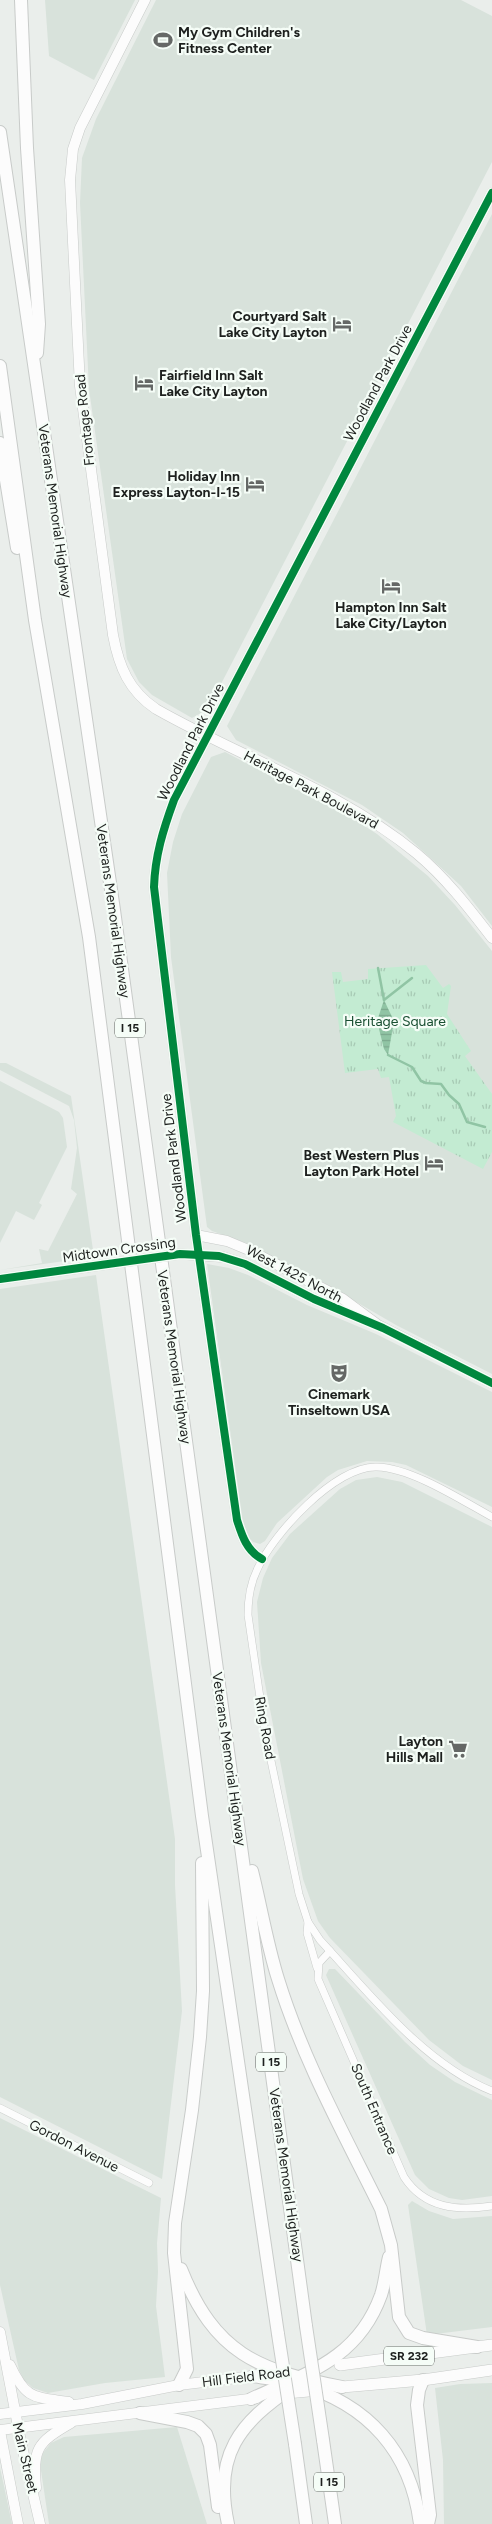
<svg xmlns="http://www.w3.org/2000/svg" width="492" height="2524" viewBox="0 0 492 2524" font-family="Figtree,sans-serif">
<defs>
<pattern id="park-tufts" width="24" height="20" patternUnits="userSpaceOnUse" patternTransform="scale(1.25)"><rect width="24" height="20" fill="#c3ebd2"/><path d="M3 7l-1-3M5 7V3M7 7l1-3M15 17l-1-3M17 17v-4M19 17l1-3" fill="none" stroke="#a7c9b4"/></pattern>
<pattern id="water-rules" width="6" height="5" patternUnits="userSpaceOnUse" patternTransform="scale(1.25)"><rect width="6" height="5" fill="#90c4a4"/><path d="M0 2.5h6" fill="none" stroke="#7ca88d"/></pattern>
</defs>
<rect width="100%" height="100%" fill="#eaeeeb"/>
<g fill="#d8e2db">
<polygon points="45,0 135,0 94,80 49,56"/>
<polygon points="156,0 461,0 492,16 492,162 208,709 192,718 152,695 139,682 127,659 89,389 80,203 82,158 96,119"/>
<polygon points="492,214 492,926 461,886 403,833 362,805 236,740 227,726"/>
<polygon points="225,752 355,820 377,834 428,876 455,905 492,951 492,1374 396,1325 327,1285 246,1243 212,1231 207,1227 171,957 167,873 173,842 182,814 211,757"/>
<polygon points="0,1063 6,1063 71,1096 94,1257 0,1270 42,1263 39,1249 48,1251 77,1194 71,1189 77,1148 74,1120 69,1106 0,1070"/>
<polygon points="0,1081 59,1112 63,1118 67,1147 39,1203 42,1205 34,1220 16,1211 0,1243"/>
<polygon points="207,1264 229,1268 248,1275 307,1305 376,1334 492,1392 492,1507 406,1465 392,1462 367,1461 338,1470 327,1477 277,1523 265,1541 260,1544 253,1542 246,1534 243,1523"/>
<polygon points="96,1275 175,1839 175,1885 182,2011 162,2179 0,2097 0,1289"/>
<polygon points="377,1477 402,1482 492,1527 492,2080 463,2066 429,2040 330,1938 318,1921 303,1879 261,1663 257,1602 263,1578 272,1558 290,1534 340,1489 356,1480"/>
<polygon points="329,1969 335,1969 405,2042 430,2065 455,2082 492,2100 492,2196 462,2200 449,2198 429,2189 415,2175 326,1975"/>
<polygon points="0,2118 161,2198 157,2243 158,2272 156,2306 165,2377 105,2383 48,2393 33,2388 24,2380 19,2370 0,2285"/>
<polygon points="412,2201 429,2211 453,2219 492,2216 492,2327 427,2335 408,2205"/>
<polygon points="492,2383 492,2524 444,2524 443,2460 435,2388 460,2384"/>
<polygon points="177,2427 207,2524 49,2524 40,2464 43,2453 51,2443 64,2437"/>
<polygon points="0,2468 4,2486 12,2524 0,2524"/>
</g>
<polygon fill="url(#park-tufts)" points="426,965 443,988 449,984 451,986 447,1014 471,1051 465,1056 492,1094 492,1152 483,1169 393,1122 396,1116 389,1077 381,1078 378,1069 345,1073 332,972 341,972 343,982 368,979 368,969"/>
<polygon fill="url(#water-rules)" points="384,1000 394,1021 388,1055 384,1049 377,1021"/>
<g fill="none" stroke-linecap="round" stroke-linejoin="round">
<g stroke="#90c4a4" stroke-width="2.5">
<polyline points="378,968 384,1000"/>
<polyline points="384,1000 412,978"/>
<polyline points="388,1055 412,1067 421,1081 426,1083 441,1084 449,1095 459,1104 467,1122 485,1127"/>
</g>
<g stroke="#c8cbc9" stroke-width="8">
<g id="street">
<path d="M492 1517C461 1500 412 1468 377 1467 336 1465 272 1535 257 1570 250 1584 248 1599 248 1615L265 1732 299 1894 308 1922 320 1940C369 1993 424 2064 492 2091"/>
<polyline points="308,1922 307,1933 317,1968"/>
<path d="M330 1951 319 1963 318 1979 404 2177C425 2209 458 2211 492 2206"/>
<polyline points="0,2108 149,2183"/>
</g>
</g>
<g stroke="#c8cbc9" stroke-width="11">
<g id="secondary">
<path d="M145 0 80 128 73 149 70 180 80 386 113 635C119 667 129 691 156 709 242 758 339 790 416 853 445 877 469 908 492 938"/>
<polyline points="196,1235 227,1241 251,1251 343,1299 378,1325 492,1383"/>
<polyline points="223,1257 245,1264 314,1299 370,1322"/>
<polyline points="0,1279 87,1267"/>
<path d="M262 1559C247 1551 242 1536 237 1520L196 1235 154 887C155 856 163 830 174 800L492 193"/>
<polyline points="0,2332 21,2442 40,2524"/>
<path d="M10 2365C26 2400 34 2397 69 2402"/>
<polyline points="281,2394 314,2391"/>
<polyline points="0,2414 82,2404 179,2385 261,2375"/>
<polyline points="0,2430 257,2398"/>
<polyline points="0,2431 18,2524"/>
<path d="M36 2488C33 2449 36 2443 71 2423"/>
</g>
</g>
<g stroke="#c8cbc9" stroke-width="12">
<g id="primary">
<polyline points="340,2365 492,2345"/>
<polyline points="342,2387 423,2380 492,2370"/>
</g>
</g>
<g stroke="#c8cbc9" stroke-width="14">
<g id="highway">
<polyline points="21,0 27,148 39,324 37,353"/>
<polyline points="0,132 114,910 306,2326"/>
<polyline points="0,366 35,620 89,937 202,1816 278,2334"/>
<polyline points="0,443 17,548"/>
<path d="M252 1871C261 1907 267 1944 278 1979 303 2060 344 2134 381 2209L391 2245 399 2317 409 2333 423 2338 477 2347"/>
<path d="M181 2269C215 2354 257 2370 342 2387"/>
<path d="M253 2376C268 2379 284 2380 298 2384 368 2404 411 2452 420 2524"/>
<polyline points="423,2380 419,2390 417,2405 430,2515 428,2524"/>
<polyline points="179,2385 187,2369 174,2253 175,2223 192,2110 200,2037 203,1991 202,1863"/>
<path d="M251 2399C307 2373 358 2359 381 2295 385 2283 386 2269 389 2257"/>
<polyline points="140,2413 187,2422 198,2426 206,2434 210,2445 218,2507"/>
<polyline points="323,2440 335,2524"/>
<polyline points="295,2444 306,2524"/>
<path d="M228 2524C213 2455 239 2423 294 2386"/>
</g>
</g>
<use href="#street" stroke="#fcfcfc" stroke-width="7"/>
<use href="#secondary" stroke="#fcfcfc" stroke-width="10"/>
<use href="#primary" stroke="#fcfcfc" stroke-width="11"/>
<use href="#highway" stroke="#fcfcfc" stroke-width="12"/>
<g stroke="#c8cbc9" stroke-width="11" stroke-linecap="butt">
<polyline id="secondary-bridge" points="87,1267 180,1254 223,1257"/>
</g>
<g stroke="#c8cbc9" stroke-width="14" stroke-linecap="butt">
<g id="highway-bridge">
<polyline points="306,2326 323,2440"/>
<polyline points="278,2334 295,2444"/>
</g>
</g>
<use href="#secondary-bridge" stroke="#fcfcfc" stroke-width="10"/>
<use href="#highway-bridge" stroke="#fcfcfc" stroke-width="12"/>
<g stroke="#f5fdf7" stroke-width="11">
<g id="cycleway">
<polyline points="0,1279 180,1254 219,1256 245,1264 314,1299 383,1328 492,1383"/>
<path d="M262 1559C247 1551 242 1536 237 1520L196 1235 154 887C155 856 163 830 174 800L492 193"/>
</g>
</g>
<use href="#cycleway" stroke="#00873e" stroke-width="8"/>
</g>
<defs>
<g id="stadium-bare" transform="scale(1.5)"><path d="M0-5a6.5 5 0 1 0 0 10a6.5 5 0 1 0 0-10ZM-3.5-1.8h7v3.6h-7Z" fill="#656866" stroke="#f5fdf7" stroke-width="2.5" paint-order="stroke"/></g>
<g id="hotel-bare" transform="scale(1.5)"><path d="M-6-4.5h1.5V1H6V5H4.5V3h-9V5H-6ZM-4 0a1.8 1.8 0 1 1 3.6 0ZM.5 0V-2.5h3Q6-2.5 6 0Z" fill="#656866" stroke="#f5fdf7" stroke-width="2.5" paint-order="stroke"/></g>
<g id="theatre-bare" transform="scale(1.5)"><path d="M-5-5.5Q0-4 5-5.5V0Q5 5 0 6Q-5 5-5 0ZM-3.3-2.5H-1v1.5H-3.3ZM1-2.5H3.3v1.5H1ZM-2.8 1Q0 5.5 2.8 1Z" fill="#656866" stroke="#f5fdf7" stroke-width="2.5" paint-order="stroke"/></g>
<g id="supermarket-bare" transform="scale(1.5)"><path d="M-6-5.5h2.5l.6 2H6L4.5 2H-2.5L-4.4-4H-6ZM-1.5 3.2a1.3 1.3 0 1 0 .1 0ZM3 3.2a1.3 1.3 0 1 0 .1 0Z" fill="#656866" stroke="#f5fdf7" stroke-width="2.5" paint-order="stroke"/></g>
</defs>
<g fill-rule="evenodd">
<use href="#stadium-bare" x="163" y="40"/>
<use href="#hotel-bare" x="342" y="324"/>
<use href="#hotel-bare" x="144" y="383"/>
<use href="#hotel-bare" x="255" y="484"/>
<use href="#hotel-bare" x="391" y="586"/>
<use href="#hotel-bare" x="434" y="1163"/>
<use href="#theatre-bare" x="339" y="1373"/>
<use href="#supermarket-bare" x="458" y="1749"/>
</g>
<g text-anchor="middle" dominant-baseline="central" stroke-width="4.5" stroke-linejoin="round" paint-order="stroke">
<g fill="#f5fdf7" stroke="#5e625f" stroke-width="1">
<rect x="115" y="1018.5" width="30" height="19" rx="4"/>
<rect x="256" y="2052.5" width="30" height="19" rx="4"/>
<rect x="384" y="2346.5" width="50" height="19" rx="4"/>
<rect x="314" y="2472.5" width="30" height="19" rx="4"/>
</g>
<g font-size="12" font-weight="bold" fill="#1d201e">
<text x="130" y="1028">I 15</text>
<text x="271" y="2062">I 15</text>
<text x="409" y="2356">SR 232</text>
<text x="329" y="2482">I 15</text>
</g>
<g font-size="14" font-weight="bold" fill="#1d201e" stroke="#f5fdf7" text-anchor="end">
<text x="178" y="32" text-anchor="start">My Gym Children's<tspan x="178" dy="16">Fitness Center</tspan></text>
<text x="327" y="316">Courtyard Salt<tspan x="327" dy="16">Lake City Layton</tspan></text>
<text x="159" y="375" text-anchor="start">Fairfield Inn Salt<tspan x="159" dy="16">Lake City Layton</tspan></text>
<text x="240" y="476">Holiday Inn<tspan x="240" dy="16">Express Layton-I-15</tspan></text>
<text x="391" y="607" text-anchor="middle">Hampton Inn Salt<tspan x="391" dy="16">Lake City/Layton</tspan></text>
<text x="419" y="1155">Best Western Plus<tspan x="419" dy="16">Layton Park Hotel</tspan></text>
<text x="339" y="1394" text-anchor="middle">Cinemark<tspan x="339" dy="16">Tinseltown USA</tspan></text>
<text x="443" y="1741">Layton<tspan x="443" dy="16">Hills Mall</tspan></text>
</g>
<g font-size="14" fill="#1d201e" stroke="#f5fdf7">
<text transform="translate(378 383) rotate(-62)">Woodland Park Drive</text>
<text transform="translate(85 420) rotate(-96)">Frontage Road</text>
<text transform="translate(55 511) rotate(82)">Veterans Memorial Highway</text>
<text transform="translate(191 742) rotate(-63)">Woodland Park Drive</text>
<text transform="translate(311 790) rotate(28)">Heritage Park Boulevard</text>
<text transform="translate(113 911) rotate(82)">Veterans Memorial Highway</text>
<text transform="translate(174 1158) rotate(-97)">Woodland Park Drive</text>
<text transform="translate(119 1250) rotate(-8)">Midtown Crossing</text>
<text transform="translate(294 1274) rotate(28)">West 1425 North</text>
<text transform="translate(174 1357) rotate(82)">Veterans Memorial Highway</text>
<text transform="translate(265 1728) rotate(80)">Ring Road</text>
<text transform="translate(229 1759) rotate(82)">Veterans Memorial Highway</text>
<text transform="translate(374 2109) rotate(67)">South Entrance</text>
<text transform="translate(74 2146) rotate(27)">Gordon Avenue</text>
<text transform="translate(286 2175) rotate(82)">Veterans Memorial Highway</text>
<text transform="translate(246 2377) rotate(-7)">Hill Field Road</text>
<text transform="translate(25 2458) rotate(77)">Main Street</text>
</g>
<g font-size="14" fill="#194f32" stroke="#f5fdf7">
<text x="395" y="1021">Heritage Square</text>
</g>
</g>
</svg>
